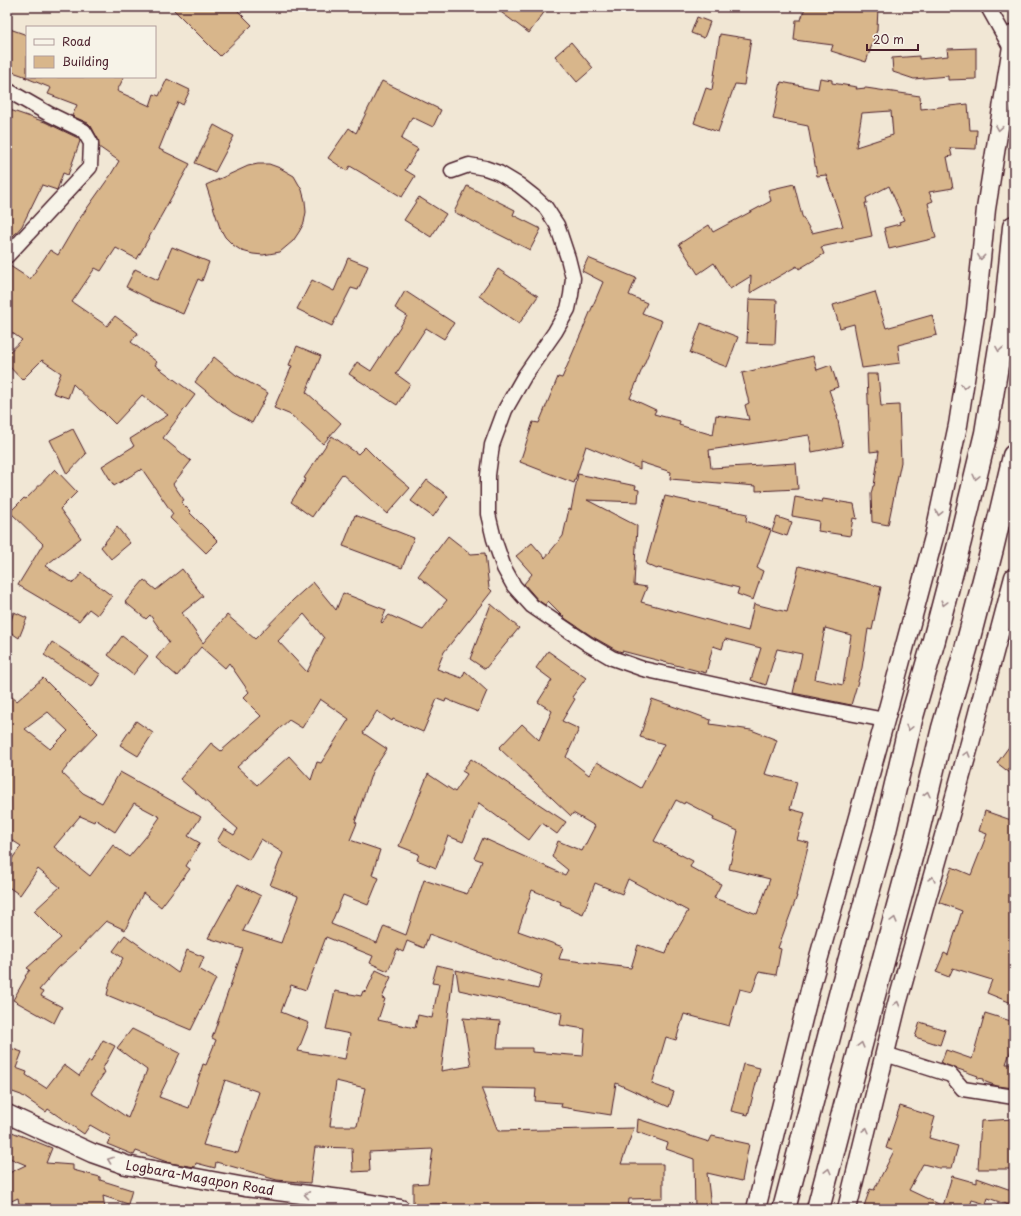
<svg xmlns="http://www.w3.org/2000/svg" width="1021" height="1216" viewBox="0 0 1021 1216" font-family="'Playpen Sans',sans-serif">
<rect width="100%" height="100%" fill="#f1e7d5"/>
<filter id="ink" filterUnits="userSpaceOnUse"><feTurbulence type="fractalNoise" baseFrequency=".025" numOctaves="2"/><feDisplacementMap in="SourceGraphic" scale="8" xChannelSelector="R" yChannelSelector="G"/><feConvolveMatrix kernelMatrix="1 2 1 2 8 2 1 2 1" color-interpolation-filters="sRGB"/></filter>
<g filter="url(#ink)">
<g fill="#d8b68b" stroke="#4a1f2b" fill-rule="evenodd">
<polygon points="171,7 234,7 252,25 220,56"/>
<polygon points="494,7 548,7 529,33"/>
<polygon points="805,7 878,7 877,30 866,62 831,51 833,45 794,40 796,20 801,20"/>
<polygon points="697,17 710,22 704,38 691,33"/>
<polygon points="7,28 27,35 27,77 7,70"/>
<polygon points="720,34 751,39 744,85 735,84 718,132 694,123 706,88 712,90"/>
<polygon points="571,42 593,68 577,82 555,56"/>
<polygon points="976,48 976,79 948,80 948,76 914,79 893,72 892,58 919,56 919,59 948,56 947,49"/>
<polygon points="24,77 124,77 117,91 150,106 154,94 159,96 167,79 190,90 183,105 178,102 159,149 190,164 137,259 116,248 101,271 95,268 72,302 107,326 115,316 138,333 131,342 157,362 155,365 195,395 163,438 191,461 173,484 184,500 181,502 191,512 190,513 218,541 206,553 170,518 173,514 142,469 114,486 102,466 134,446 130,439 168,415 142,395 115,424 104,413 105,413 101,411 73,384 68,398 53,393 61,373 42,360 22,380 7,364 7,354 22,340 7,329 7,264 30,279 50,250 58,255 78,221 110,176 119,161 99,147 98,139 91,126 88,123 72,116 77,105 48,94 51,88"/>
<path d="M820 78 832 80V83L857 87 856 89 866 88 920 96 921 109 968 104 970 130H977L976 149 950 148 952 156 947 157 953 188 929 192 933 201 928 203 936 238 889 249 884 228 900 224 899 222 904 220 889 186 866 198 867 203H865L872 236 821 247 824 254 799 269 797 266 750 293 751 276 730 289 714 263 698 274 679 244 709 225 713 232 771 201 768 190 794 184 802 216 812 233 843 226 826 175 817 176 808 126 773 119 781 82 818 89ZM891 111 893 135 856 147 862 113Z"/>
<polygon points="382,81 441,110 433,127 412,117 401,139 418,149 405,170 415,176 402,197 350,166 347,171 328,158 349,128 356,133"/>
<polygon points="7,109 45,122 78,138 80,141 68,175 63,173 57,190 42,185 22,226 7,243"/>
<polygon points="214,125 234,136 215,172 195,163"/>
<polygon points="258,164 269,164 280,168 294,176 302,190 305,201 306,212 304,223 299,232 293,241 280,252 263,255 253,254 242,251 233,245 225,237 220,228 206,185 248,166"/>
<polygon points="467,186 515,210 513,215 541,229 530,250 454,212"/>
<polygon points="419,197 446,214 431,237 404,220"/>
<polygon points="172,247 209,262 202,281 198,279 183,314 150,300 150,299 126,287 135,269 158,280"/>
<polygon points="348,258 368,266 358,290 351,288 332,326 297,309 312,280 334,291"/>
<polygon points="588,258 636,278 629,295 647,303 642,313 662,321 630,398 656,410 654,414 680,421 679,425 713,435 716,415 749,420 745,405 749,403 742,373 813,356 817,370 831,365 838,387 829,390 838,416 837,416 843,446 812,452 809,435 709,450 711,468 796,463 798,489 756,491 756,486 670,479 671,472 640,462 640,469 586,446 574,483 520,462 533,422 539,423 558,377 562,378 603,282 582,271"/>
<polygon points="498,269 538,296 519,324 479,296"/>
<polygon points="405,291 454,323 444,339 426,328 396,374 410,384 397,405 349,374 357,362 371,371 407,316 395,308"/>
<polygon points="875,292 886,328 932,315 937,335 898,345 900,363 862,368 854,324 840,328 833,305"/>
<polygon points="749,299 777,300 775,344 747,343"/>
<polygon points="701,323 738,337 727,367 690,353"/>
<polygon points="297,346 321,356 306,392 341,423 323,444 291,415 274,408 292,366 289,365"/>
<polygon points="214,357 236,375 268,393 252,423 232,412 195,382"/>
<polygon points="867,374 878,374 881,406 899,405 901,462 888,525 872,522 871,494 873,486 874,486 879,451 870,452"/>
<polygon points="73,429 86,454 67,474 50,440"/>
<polygon points="332,436 358,454 365,447 384,466 410,488 387,514 342,474 312,517 291,502 306,479 304,478"/>
<polygon points="55,469 77,492 60,509 81,538 45,566 73,583 82,573 112,596 97,615 89,609 79,621 18,585 43,544 10,512 24,498 26,499"/>
<path d="M578 474 636 486 635 489 639 490 638 502 587 500 637 526 634 585 647 587 641 602 748 631 754 604 787 612 799 566 881 587 872 630 868 629 862 668 851 705 793 693 802 654 777 649 766 685 751 680 761 648 725 639 722 649 713 646 706 673 622 651V652L616 650 593 637 566 619 548 601 545 605 538 600 524 584 532 574 516 556 532 543 545 558 563 536 569 509 571 510ZM825 628 851 635 843 685 815 679Z"/>
<polygon points="427,480 448,496 433,517 411,501"/>
<polygon points="665,496 747,514 746,521 771,530 757,568 763,571 753,600 737,594 739,588 658,568 657,569 646,564"/>
<polygon points="795,497 822,502 823,499 854,504 857,519 853,518 850,536 818,531 819,521 792,516"/>
<polygon points="355,515 414,538 402,568 343,546"/>
<polygon points="777,517 792,522 787,536 772,531"/>
<polygon points="117,527 130,543 111,559 101,547"/>
<path d="M448 536 471 554 485 553 489 588 492 591 444 652 437 669 462 678 465 671 487 691 478 712 446 699 445 702 437 699 423 732 393 719 392 721 377 711 363 733 387 749 372 772 355 822 357 823 350 840 380 850 372 875 379 878 368 905 343 895 331 924 377 943 384 926 406 935 424 880 467 894 470 888 471 889 482 861 474 858 483 838 565 875 568 870 552 857 558 841 582 851 595 826 573 813 571 816 499 748 522 724 539 740 552 711 538 702 552 680 536 668 548 651 586 678 572 697 575 699 562 721 579 729 566 757 589 775 597 762 641 788 664 744 640 737 652 699 692 713 711 720 710 724 751 730 777 740 765 774 797 782 790 809 805 813 797 840 809 843 796 896H797L778 948 781 949 776 975 759 972 752 992 740 989 729 1026 684 1014 676 1040 666 1037 652 1084 674 1092 669 1107 616 1083 611 1115 561 1107 562 1103 535 1101 536 1089 481 1088 498 1131 634 1128 621 1164H663V1198L629 1199 628 1209H557L523 1205 524 1209H442L441 1204 413 1205V1184L428 1183 433 1149 369 1152 370 1171 353 1172 352 1148 315 1147 310 1183 277 1180 266 1177V1176L216 1162 215 1168 196 1163 195 1167 170 1163 136 1151 134 1155 107 1144 111 1137 90 1125 84 1134 48 1109 46 1112 21 1095 7 1090V1047L22 1052 16 1068 27 1072 26 1075 46 1088 64 1065 79 1076 89 1061 91 1062 103 1040 115 1046 102 1070 105 1072 91 1093 128 1118 147 1070 117 1048 132 1029 180 1053 159 1097 189 1108 203 1064 206 1065 216 1040 212 1038 243 949 208 938 238 884 261 896 243 931 281 943 298 896 270 885 283 853 261 839 249 860 217 841 224 829 234 835 238 829 180 779 211 743 221 751 261 716 243 698 249 692 229 663 225 668 201 647 177 676 156 658 169 642 150 615 146 619 125 602 144 580 156 590 182 569 203 596 182 613 203 643 227 615 255 639 293 600 313 582 336 610 343 593 386 610 381 622 382 623 389 615 423 630 447 600 418 576ZM304 614 324 638 307 672 278 641ZM320 699 349 719 321 763 317 762 311 780 289 756 257 785 237 767 289 720 302 728ZM676 800 684 804 685 802 714 817 713 820 738 831 729 869 770 879 757 914 714 898 721 884 690 867 693 861 654 841ZM628 879 688 911 672 939H671L666 954 638 945 631 968 559 959 563 947 518 931 532 890 561 902 560 904 583 914 595 883 622 894ZM429 934 542 975 538 989 456 970 459 990 562 1013 560 1025 585 1029 583 1056 532 1052V1048H497L500 1021 463 1018 471 1066 441 1071 454 969 437 965 432 983 439 984 432 1018 418 1015 415 1028 378 1020 385 999 382 998 391 977 376 970 366 992 363 991 361 996 335 991 326 1029 350 1034 345 1059 298 1051 309 1023 281 1012 291 985 306 990 326 937 373 956 370 963 388 971 397 949 403 952 407 941 424 948ZM225 1080 259 1092 238 1153 203 1145ZM336 1081 365 1088 357 1126H330Z"/>
<polygon points="491,604 519,628 485,669 470,659"/>
<polygon points="14,612 27,618 19,638 7,630"/>
<polygon points="122,636 148,656 133,675 108,655"/>
<polygon points="52,642 100,674 92,687 44,655"/>
<path d="M43 678 98 733 75 757 62 773 83 793 102 803 120 772 201 817 188 836 200 843 186 866 190 869 161 907 143 893 125 930 106 921 76 952 58 968 39 990 43 992 41 996 62 1007 54 1023 13 1000 26 977 25 976 30 970 27 968 61 938 34 911 60 887 38 869 20 895 7 886V866L21 846 7 837V693L17 701ZM48 712 68 731 50 749 25 729ZM134 803 160 817 149 833 129 857 113 845 90 876 54 847 80 816 94 822 95 819 115 832Z"/>
<polygon points="136,721 153,733 138,756 120,745"/>
<polygon points="1014,740 1014,776 997,763"/>
<polygon points="471,759 566,822 557,834 542,823 529,840 479,803 463,842 448,836 436,868 417,860 419,854 399,846 428,774 455,792 467,774 462,771"/>
<polygon points="985,811 1014,821 1014,1004 987,993 992,980 953,968 949,977 936,972 944,953 948,955 962,911 939,902 952,867 971,875 987,834 979,831"/>
<polygon points="125,935 178,973 187,950 204,957 199,969 216,979 191,1030 107,995 110,982 123,958 113,951"/>
<polygon points="985,1013 1014,1022 1014,1041 1006,1064 1014,1064 1014,1088 997,1086 983,1081 983,1079 977,1078 978,1076 941,1063 946,1050 972,1059"/>
<polygon points="920,1022 945,1030 940,1045 915,1037"/>
<polygon points="743,1064 760,1068 748,1115 731,1111"/>
<polygon points="900,1106 935,1117 929,1138 958,1146 952,1168 939,1168 923,1164 909,1190 943,1206 952,1176 977,1183 977,1178 1014,1191 1014,1207 988,1198 986,1204 972,1200 969,1209 863,1209 870,1189 874,1190 894,1151 886,1148"/>
<polygon points="638,1119 709,1142 712,1136 749,1144 742,1181 707,1173 711,1207 695,1209 694,1159 666,1149 668,1143 637,1132"/>
<polygon points="1014,1119 1014,1169 978,1169 981,1121"/>
<polygon points="7,1130 52,1148 46,1163 73,1165 73,1170 100,1177 100,1180 132,1190 128,1204 103,1196 105,1209 20,1209 18,1198 7,1203 7,1174 26,1165 7,1157"/>
</g>
<g fill="none" stroke-linecap="round" stroke-linejoin="round">
<g stroke="#4a1f2b" stroke-width="17">
<g id="minor">
<polyline points="988,7 1011,48"/>
<polyline points="7,90 49,114 84,131 91,143 90,167 7,256"/>
<polyline points="452,171 469,165 485,168 499,173 519,185 533,196 546,208 557,225 568,258 573,278 571,295 568,309 555,332 525,375 505,410 492,445 488,475 488,514 494,539 504,568 514,586 532,606 588,644 612,658 643,669 807,705 885,720"/>
<polyline points="885,1054 951,1075 963,1089 1014,1097"/>
</g>
</g>
<g stroke="#4a1f2b" stroke-width="21">
<g id="tertiary">
<polyline points="7,1114 92,1153 126,1165 245,1187 349,1200 401,1209"/>
<polyline points="756,1209 812,982 885,720 934,537 958,425 976,309 986,209 1014,34"/>
<polyline points="847,1209 897,1004 970,743 1014,577"/>
</g>
</g>
<g stroke="#4a1f2b" stroke-width="25">
<g id="trunk">
<polyline points="784,1209 842,987 885,831 911,720 934,640 960,541 986,433 1005,316 1014,227"/>
<polyline points="818,1209 874,995 916,839 943,728 966,649 992,549 1014,456"/>
</g>
</g>
<use href="#minor" stroke="#f7f3e8" stroke-width="14"/>
<use href="#tertiary" stroke="#f7f3e8" stroke-width="18"/>
<use href="#trunk" stroke="#f7f3e8" stroke-width="22"/>
</g>
<defs><path id="oneway-chevron" d="M-2-3.5L2.5 0L-2 3.5" fill="none" stroke-width="1.6" stroke-linecap="round" stroke-linejoin="round"/></defs>
<g stroke="#a0898a">
<use href="#oneway-chevron" transform="translate(999 128) rotate(99)"/>
<use href="#oneway-chevron" transform="translate(981 257) rotate(96)"/>
<use href="#oneway-chevron" transform="translate(999 349) rotate(99)"/>
<use href="#oneway-chevron" transform="translate(964 386) rotate(99)"/>
<use href="#oneway-chevron" transform="translate(976 477) rotate(103)"/>
<use href="#oneway-chevron" transform="translate(939 513) rotate(102)"/>
<use href="#oneway-chevron" transform="translate(944 603) rotate(105)"/>
<use href="#oneway-chevron" transform="translate(909 728) rotate(103)"/>
<use href="#oneway-chevron" transform="translate(967 754) rotate(-74)"/>
<use href="#oneway-chevron" transform="translate(927 794) rotate(-77)"/>
<use href="#oneway-chevron" transform="translate(932 879) rotate(-74)"/>
<use href="#oneway-chevron" transform="translate(894 920) rotate(-75)"/>
<use href="#oneway-chevron" transform="translate(897 1004) rotate(-75)"/>
<use href="#oneway-chevron" transform="translate(861 1045) rotate(-75)"/>
<use href="#oneway-chevron" transform="translate(866 1130) rotate(-76)"/>
<use href="#oneway-chevron" transform="translate(110 1160) rotate(-160)"/>
<use href="#oneway-chevron" transform="translate(828 1171) rotate(-76)"/>
<use href="#oneway-chevron" transform="translate(307 1195) rotate(-172)"/>
</g>
</g>
<g text-anchor="middle" dominant-baseline="central" stroke-width="3" stroke-linejoin="round" paint-order="stroke">
<g font-size="13" fill="#4a1f2b" stroke="#f7f3e8">
<text transform="translate(200 1177) rotate(10)">Logbara-Magapon Road</text>
</g>
</g>
<rect width="1021" height="1216" fill="none" stroke="#f7f3e8" stroke-width="24"/>
<rect x="12" y="12" width="997" height="1192" fill="none" stroke="#4a1f2b" stroke-width="1.5" filter="url(#ink)"/>
<rect x="26" y="26" width="130" height="52" fill="#f7f3e8" stroke="#b29e9c"/>
<rect x="34" y="39" width="20" height="6" fill="#f7f3e8" stroke="#b29e9c"/>
<text x="62" y="46" font-size="12" fill="#4a1f2b">Road</text>
<rect x="34" y="56" width="20" height="12" fill="#d8b68b" stroke="#b29e9c"/>
<text x="62" y="66" font-size="12" fill="#4a1f2b">Building</text>
<path d="M867 44v6h51v-6" fill="none" stroke="#4a1f2b" stroke-width="2"/>
<text x="873" y="44" font-size="12" fill="#4a1f2b" stroke="#f7f3e8" stroke-width="3" paint-order="stroke">20 m</text>
</svg>
